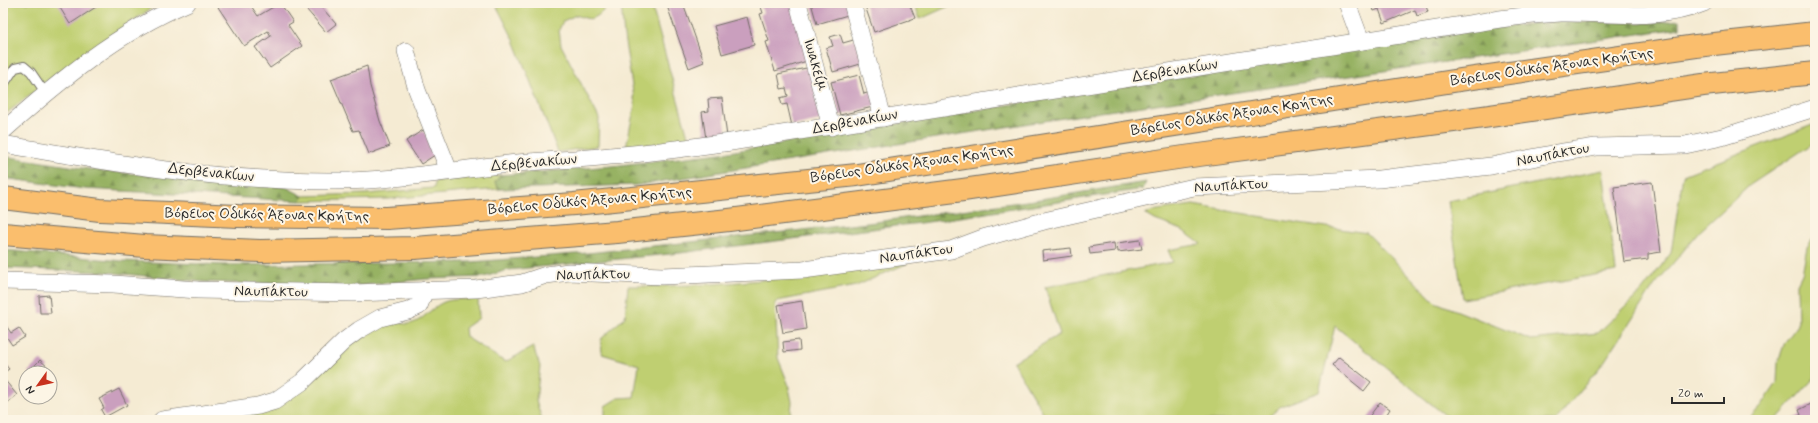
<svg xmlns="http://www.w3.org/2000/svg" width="1818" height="423" viewBox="0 0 1818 423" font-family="Mynerve,sans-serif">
<defs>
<pattern id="forest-firs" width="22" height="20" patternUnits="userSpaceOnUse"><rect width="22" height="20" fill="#97b263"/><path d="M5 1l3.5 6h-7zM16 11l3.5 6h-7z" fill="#7b9152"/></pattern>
</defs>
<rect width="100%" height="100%" fill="#fcf5e5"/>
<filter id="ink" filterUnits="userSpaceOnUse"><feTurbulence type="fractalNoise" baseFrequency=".025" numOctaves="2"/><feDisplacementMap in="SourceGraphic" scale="8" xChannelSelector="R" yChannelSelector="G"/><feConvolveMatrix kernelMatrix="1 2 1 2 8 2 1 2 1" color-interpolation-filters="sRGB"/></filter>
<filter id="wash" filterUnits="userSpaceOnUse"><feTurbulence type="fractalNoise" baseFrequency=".012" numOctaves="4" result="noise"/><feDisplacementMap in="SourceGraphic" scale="16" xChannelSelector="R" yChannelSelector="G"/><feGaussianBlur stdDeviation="0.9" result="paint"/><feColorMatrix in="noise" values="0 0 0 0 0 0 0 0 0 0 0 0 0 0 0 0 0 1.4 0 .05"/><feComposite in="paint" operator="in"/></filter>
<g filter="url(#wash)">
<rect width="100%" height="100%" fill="#f5ebd3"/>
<g fill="#bfcf71" stroke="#757d4e">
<polygon points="3,3 159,3 59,72 3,116"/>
<path d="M495 3H603L604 10C593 21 590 20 576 15L563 21 559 30 561 45 599 118 598 146 558 152 514 40Z"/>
<polygon points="621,3 651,3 689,140 626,147 635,104 624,36"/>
<polygon points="914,3 956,3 920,19"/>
<polygon points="1815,124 1815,142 1750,185 1699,232 1654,286 1604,362 1556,420 1451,420 1335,326 1319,392 1281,406 1265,420 1047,420 1013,362 1060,334 1045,287 1173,262 1168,250 1201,244 1182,230 1155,220 1145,214 1157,210 1193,205 1299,223 1367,233 1435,302 1531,340 1598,333 1642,291 1671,253 1683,175"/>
<polygon points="1603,170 1616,271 1463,299 1448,201"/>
<polygon points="501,175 495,182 499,189 389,199 300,201 303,196 366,194 434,188 435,181"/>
<polygon points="1815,236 1815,377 1776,420 1748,420 1762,405 1777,383 1778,362 1785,342 1798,325 1797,284 1802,274 1807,247"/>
<path d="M908 263 856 286 777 301 775 303 778 358 788 383 792 402 790 420H605V406L618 398 634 397 639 365 602 354 601 339 625 317 628 286C722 288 815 274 908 263Z"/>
<path d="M478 299 479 318 465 328 466 337 505 362 533 347 540 366 536 401 542 420H188L243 416 345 347 393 320C418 333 425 310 444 302 453 298 468 300 478 299Z"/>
</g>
<g fill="url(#forest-firs)" stroke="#616e47">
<polygon points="1680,20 1680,28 1101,112 638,185 499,189 495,182 501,175 612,166 729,152 1014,104 1469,31 1555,21 1650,23"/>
<polygon points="3,156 102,171 286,187 303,196 300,201 85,189 3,178"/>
<polygon points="1146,182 1143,189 928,222 680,253 508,270 484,277 426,279 344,287 206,282 105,272 3,268 3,250 122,261 225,265 472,262 588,253 868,223 1034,200"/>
</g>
<g id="blocks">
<g fill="#ca9fbe">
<polygon points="57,3 102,3 70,24"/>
<polygon points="225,3 249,3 258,16 280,3 293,22 288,25 302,46 270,68 255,47 271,36 268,31 244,46 218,7"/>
<polygon points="313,3 318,3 336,24 326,32 306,9"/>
<polygon points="666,3 683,3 704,62 689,68"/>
<polygon points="754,3 792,3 810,60 775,71 766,42 769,41 760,14 763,13 760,4 755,6"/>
<polygon points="811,3 848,3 851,14 817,24"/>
<polygon points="864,3 909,3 915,18 874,32"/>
<polygon points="1371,3 1425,3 1428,12 1417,16 1415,10 1384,23 1379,9 1374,11"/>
<polygon points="747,17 754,45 722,54 714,26"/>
<polygon points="840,34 843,43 857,39 864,63 833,72 826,48 833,46 830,37"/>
<polygon points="367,66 370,86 380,121 390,146 369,154 359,130 353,131 331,79"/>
<polygon points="811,67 824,119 792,126 787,104 782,105 780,98 788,96 786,88 781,89 778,74"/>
<polygon points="859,75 864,94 873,91 877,106 840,115 831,82"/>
<polygon points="722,98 727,137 706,139 702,112 709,111 708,99"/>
<polygon points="423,130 438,153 421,164 406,141"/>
<polygon points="1652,182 1661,252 1648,254 1648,259 1624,262 1614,187"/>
<polygon points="1140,240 1142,249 1118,252 1117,243"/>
<polygon points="1114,243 1115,251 1090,254 1089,247"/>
<polygon points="1071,248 1072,256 1043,260 1042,251"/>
<polygon points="49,295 51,313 40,313 39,296"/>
<polygon points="802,301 806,329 783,333 778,305"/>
<polygon points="3,321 11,333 19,328 25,337 12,345 6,336 3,338"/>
<polygon points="799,340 800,350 784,352 783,342"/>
<polygon points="1339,357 1371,382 1364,391 1332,365"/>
<polygon points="40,360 48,367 42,373 29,373 28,372"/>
<polygon points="3,362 9,369 3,373"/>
<polygon points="3,378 17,395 7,403 3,399"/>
<polygon points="119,389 127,405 105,417 101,410 104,408 99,399"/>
<polygon points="1380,402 1390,409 1385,417 1389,420 1370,420 1368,418"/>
<polygon points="1815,402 1815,420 1793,420 1793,419 1801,415 1799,410"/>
</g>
</g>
</g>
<g filter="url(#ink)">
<use href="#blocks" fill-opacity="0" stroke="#726e66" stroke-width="1"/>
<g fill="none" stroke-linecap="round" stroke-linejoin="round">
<g stroke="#726e66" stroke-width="10">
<polyline id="service" points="3,86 15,68 24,66 31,72 46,94"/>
</g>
<g stroke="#726e66" stroke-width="18">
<g id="minor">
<polyline points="798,3 831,127"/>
<polyline points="852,3 883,118"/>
<polyline points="1347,3 1361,41"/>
<polyline points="406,51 417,90 449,171"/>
<path d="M3 131C58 82 118 32 187 3"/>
<path d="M3 144C110 163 219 181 328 181 388 182 448 171 508 164 542 160 576 160 610 156 651 153 691 147 731 142L1500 19C1520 16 1540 14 1561 13 1609 12 1658 22 1704 3"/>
<polyline points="3,281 113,284 198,290 353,293 476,289 522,283 546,275 569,272 662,276 803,270 951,250 983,238 1044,221 1194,187 1379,179 1491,166 1557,153 1596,147 1685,145 1722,137 1815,108"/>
<polyline points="162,420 258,406 275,401 302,382 344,341 359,330 380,318 408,311 419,306 425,290"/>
</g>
</g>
<g stroke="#726e66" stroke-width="24">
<g id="motorway">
<polyline points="3,198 100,210 238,216 387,218 574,204 857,175 1460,80 1696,46 1815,33"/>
<polyline points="3,234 145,246 260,251 415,248 617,232 729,220 963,190 1184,157 1483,117 1703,85 1815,73"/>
</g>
</g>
<use href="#service" stroke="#fff" stroke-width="8"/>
<use href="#minor" stroke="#fff" stroke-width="17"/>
<use href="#motorway" stroke="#fabe6d" stroke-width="22"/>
</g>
</g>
<g text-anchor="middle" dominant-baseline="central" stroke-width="4" stroke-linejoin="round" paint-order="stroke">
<g font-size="15" fill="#2b2b2b" stroke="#fcf5e5">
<text transform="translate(815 65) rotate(75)">Ιωακείμ</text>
<text transform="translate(1552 67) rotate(-8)">Βόρειος Οδικός Άξονας Κρήτης</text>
<text transform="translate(1175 71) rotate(-9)">Δερβενακίων</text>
<text transform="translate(1232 115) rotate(-9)">Βόρειος Οδικός Άξονας Κρήτης</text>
<text transform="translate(855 122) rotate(-10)">Δερβενακίων</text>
<text transform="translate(1553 155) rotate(-11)">Ναυπάκτου</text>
<text transform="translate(534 163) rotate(-5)">Δερβενακίων</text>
<text transform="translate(912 164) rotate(-8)">Βόρειος Οδικός Άξονας Κρήτης</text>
<text transform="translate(211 173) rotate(6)">Δερβενακίων</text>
<text transform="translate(1231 186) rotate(-3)">Ναυπάκτου</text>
<text transform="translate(590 201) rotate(-5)">Βόρειος Οδικός Άξονας Κρήτης</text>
<text transform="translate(267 215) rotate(1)">Βόρειος Οδικός Άξονας Κρήτης</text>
<text transform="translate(916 254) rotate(-8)">Ναυπάκτου</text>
<text transform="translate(593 275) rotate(-1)">Ναυπάκτου</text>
<text transform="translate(271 292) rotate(1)">Ναυπάκτου</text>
</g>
</g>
<rect width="1818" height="423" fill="none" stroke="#fcf5e5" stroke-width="16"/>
<g transform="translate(38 385) rotate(237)"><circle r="19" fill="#fcf5e5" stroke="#a8a49b"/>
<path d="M0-3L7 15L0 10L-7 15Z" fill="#c8321e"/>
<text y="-6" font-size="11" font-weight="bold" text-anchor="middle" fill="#2b2b2b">N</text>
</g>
<path d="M1672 397v6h52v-6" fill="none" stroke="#2b2b2b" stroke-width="2"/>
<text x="1678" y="397" font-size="12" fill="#2b2b2b" stroke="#fcf5e5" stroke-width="3" paint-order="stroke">20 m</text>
</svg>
